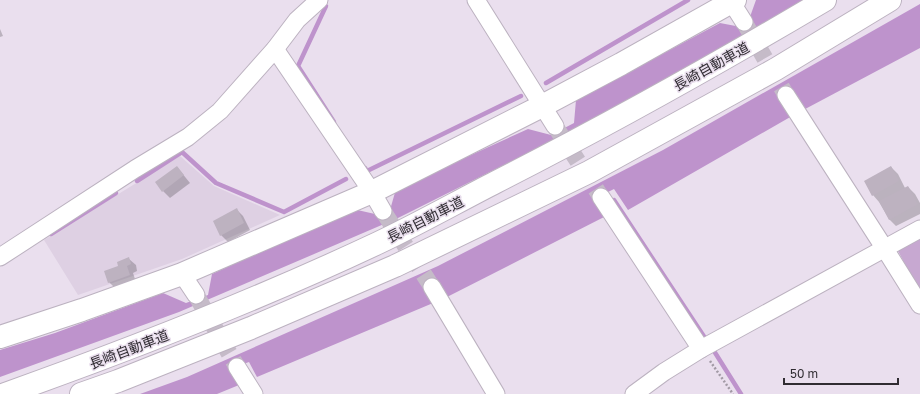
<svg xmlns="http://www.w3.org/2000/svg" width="920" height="394" viewBox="0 0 920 394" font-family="'Golos Text','Noto Sans JP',sans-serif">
<rect width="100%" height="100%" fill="#eadfee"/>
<polygon fill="#ded0e3" points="180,156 214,186 280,215 182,259 78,295 44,240"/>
<polygon fill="#c7a8d1" points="920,237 920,293 897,249"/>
<g fill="#be93cc">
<polygon points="756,0 810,0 640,97 398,218 179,312 0,377 0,350 55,333 163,293 186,303 208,295 212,274 353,209 388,217 396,189 528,129 551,135 574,123 576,100 720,23 746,28"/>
<polygon points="920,4 920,48 792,116 628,210 614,189 596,198 608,215 445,298 257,377 249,362 232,368 239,385 217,394 140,394 187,377 438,266 663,150"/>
</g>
<g fill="#0003">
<polygon points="0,29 3,36 0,37"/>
<polygon points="177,167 190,183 170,198 163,191"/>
<polygon points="891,167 898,174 905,188 908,187 915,194 920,203 920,214 896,226 889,219 879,202 873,195"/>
<polygon points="236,209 243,216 250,230 228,242 221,235"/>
<polygon points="129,259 136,265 137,271 133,273 136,282 116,289 109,282 119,266"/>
</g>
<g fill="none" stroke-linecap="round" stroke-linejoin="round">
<g stroke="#be93cc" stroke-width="4.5">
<polyline points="326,6 298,66 334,122"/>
<polyline points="546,83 688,0"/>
<polyline points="365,168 367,171 521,96"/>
<polyline points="137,181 182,152 216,183 284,212 346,179"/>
<polyline points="614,200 705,338"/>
<polyline points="51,234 116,193"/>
<polyline points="714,351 741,394"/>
</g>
</g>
<g fill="#bdb2c0">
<polygon points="177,166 184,175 162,192 155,182"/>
<polygon points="891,166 899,181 872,196 864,181"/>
<polygon points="908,186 918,204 889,220 879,201"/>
<polygon points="237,208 244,223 220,236 213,221"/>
<polygon points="129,257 131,264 127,266 130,275 108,283 104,271 118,266 117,262"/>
</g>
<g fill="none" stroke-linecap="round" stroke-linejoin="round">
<g stroke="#c5bbc8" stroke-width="17" stroke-dasharray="17 8" stroke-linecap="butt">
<polyline points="744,22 786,95"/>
<polyline points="555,126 601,197"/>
<polyline points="383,211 432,287"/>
<polyline points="196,295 237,367"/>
</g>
<g stroke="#bcb2c0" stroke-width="19">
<g id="minor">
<polyline points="476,0 555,126"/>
<polyline points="730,0 744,22"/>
<polyline points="275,49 372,192 383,211"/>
<polyline points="786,95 885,249 920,305"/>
<polyline points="601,197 701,349"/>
<polyline points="0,257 135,169 188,137 220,111 275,49 297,20 319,0"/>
<polyline points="182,274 196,295"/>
<polyline points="432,287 496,394"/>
<polyline points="237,367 254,394"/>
<polyline points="634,394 664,372 701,349 920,229"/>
</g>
</g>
<g stroke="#bcb2c0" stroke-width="24">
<polyline id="tertiary" points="0,337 82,310 182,274 372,192 542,106 621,64 735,0"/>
</g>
<g stroke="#bcb2c0" stroke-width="24">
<g id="motorway">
<path d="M5 394C132 349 257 300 378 243 418 224 457 202 496 182 608 125 717 64 825 0"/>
<polyline points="81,394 118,381 251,328 395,266 589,172 776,69 890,0"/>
</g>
</g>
<polyline stroke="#a29aa5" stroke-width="2.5" stroke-dasharray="2 2" stroke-linecap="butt" points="710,361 733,394"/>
<use href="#minor" stroke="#fff" stroke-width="17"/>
<use href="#tertiary" stroke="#fff" stroke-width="22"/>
<use href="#motorway" stroke="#fff" stroke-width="22"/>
</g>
<g text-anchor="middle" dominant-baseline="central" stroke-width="3" stroke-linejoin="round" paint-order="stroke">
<g font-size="14" fill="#302c32" stroke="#eadfee">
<text transform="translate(711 66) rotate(-29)">長崎自動車道</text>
<text transform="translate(425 219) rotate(-27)">長崎自動車道</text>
<text transform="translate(129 349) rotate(-21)">長崎自動車道</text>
</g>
</g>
<path d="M784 378v6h114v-6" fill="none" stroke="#302c32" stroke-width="2"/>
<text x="790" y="378" font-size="12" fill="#302c32" stroke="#eadfee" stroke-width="3" paint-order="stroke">50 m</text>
</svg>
